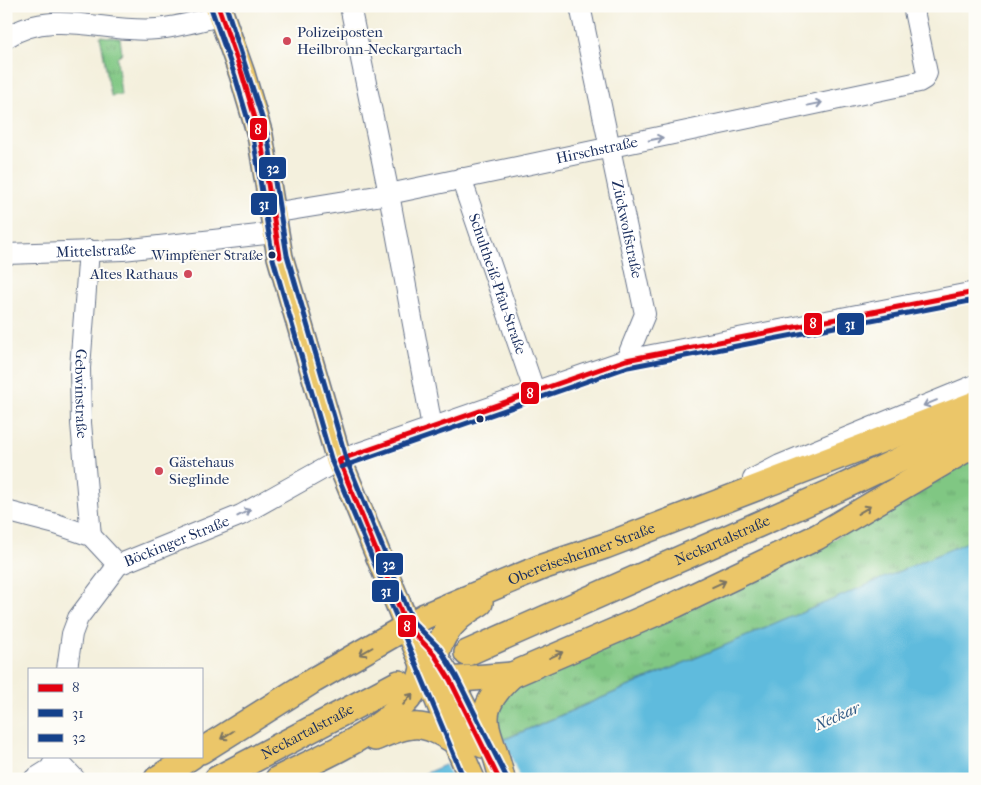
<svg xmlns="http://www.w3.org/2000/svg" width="981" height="785" viewBox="0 0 981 785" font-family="'IM FELL French Canon',serif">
<defs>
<pattern id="grass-tufts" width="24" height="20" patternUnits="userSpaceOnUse" patternTransform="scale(1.25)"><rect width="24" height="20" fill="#80c783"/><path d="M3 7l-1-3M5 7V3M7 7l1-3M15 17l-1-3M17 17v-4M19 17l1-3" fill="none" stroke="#68a26e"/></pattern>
</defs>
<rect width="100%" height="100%" fill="#fdfcf7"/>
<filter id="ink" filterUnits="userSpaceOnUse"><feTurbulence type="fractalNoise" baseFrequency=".02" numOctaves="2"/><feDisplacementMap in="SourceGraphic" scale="10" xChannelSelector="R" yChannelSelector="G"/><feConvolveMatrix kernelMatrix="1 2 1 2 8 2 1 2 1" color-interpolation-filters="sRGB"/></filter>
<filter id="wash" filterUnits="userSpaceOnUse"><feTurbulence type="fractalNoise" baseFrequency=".0096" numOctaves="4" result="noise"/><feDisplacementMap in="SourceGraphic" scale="20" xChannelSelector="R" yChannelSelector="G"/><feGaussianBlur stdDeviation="1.12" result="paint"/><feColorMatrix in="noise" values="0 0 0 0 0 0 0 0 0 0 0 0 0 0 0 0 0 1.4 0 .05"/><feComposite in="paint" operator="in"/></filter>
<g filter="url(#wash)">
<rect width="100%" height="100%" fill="#f4f0dd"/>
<g fill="url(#grass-tufts)" stroke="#4e7b70">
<polygon points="100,36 120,38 122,53 117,58 121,95 111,96"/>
<polygon points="975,458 975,539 476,751 455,709 818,548"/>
</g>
<polygon fill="#5fbbdd" stroke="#3d759e" points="975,539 974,779 412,779"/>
<polygon fill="#f4f0dd" points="503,737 520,779 453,779 444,762"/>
</g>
<g filter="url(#ink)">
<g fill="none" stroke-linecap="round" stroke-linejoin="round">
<g stroke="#67738a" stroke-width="22">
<g id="minor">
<polyline points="350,6 389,194 432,427"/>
<path id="s1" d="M580 6 645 314 626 360"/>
<path d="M6 38C53 7 106 34 157 29 179 27 201 20 222 16"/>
<path id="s2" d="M461 178 534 390"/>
<path id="s3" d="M272 213 389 194 919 82 924 79 927 73 913 6"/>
<path id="s4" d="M89 250 80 368 81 423 91 536"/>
<path id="s5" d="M6 254 123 250 275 233"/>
<polyline points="753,479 780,465 975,385"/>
<polyline points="6,511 56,524 91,536 118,565"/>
<path id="s6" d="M67 669 72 634 78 618 118 565 241 515 339 460 626 360 975 292"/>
<polyline points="57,760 75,779"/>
<polyline points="34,779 50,769 57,756"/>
</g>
</g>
<g stroke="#67738a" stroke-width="28">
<g id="major">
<polyline points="218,6 242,74 260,135 280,257 339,460 441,708 472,779"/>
<polyline points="430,649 450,680 483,745"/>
<path id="s7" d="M467 653 836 490 975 424"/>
<path d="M430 681C436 643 446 622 480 603"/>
<polyline points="435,681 512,675"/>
<path d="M375 738C412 722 422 720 456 742"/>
<path id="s8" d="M201 751 314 680 425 616 542 567 605 546 975 404"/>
<polyline points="157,779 192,756"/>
<path id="s9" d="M217 779 399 683"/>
<path d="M278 779C320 757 428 716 423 659"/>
<path d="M502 779C492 730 467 716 512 675L675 605 817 537 975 444"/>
</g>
</g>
<use href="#minor" stroke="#fff" stroke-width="20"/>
<use href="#major" stroke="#ebc669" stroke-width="25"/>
<g stroke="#fdfcf7" stroke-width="9">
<g id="bus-1">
<polyline points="218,6 242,74 260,135 280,257"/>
<polyline points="339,460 626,360 975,292"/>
<polyline points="339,460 407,626 434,654 450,680 499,779"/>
</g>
</g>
<g stroke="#fdfcf7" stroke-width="9">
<g id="bus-2">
<polyline points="211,8 235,76 253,137 273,259 332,462 464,779"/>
<polyline points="341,467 628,367 975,300"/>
</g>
</g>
<g stroke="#fdfcf7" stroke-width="9">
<polyline id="bus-3" points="226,6 267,133 287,255 346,458 413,622 440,649 456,676 506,776"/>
</g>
<use href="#bus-1" stroke="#e3000f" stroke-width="5"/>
<use href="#bus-2" stroke="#14418b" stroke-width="5"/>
<use href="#bus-3" stroke="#14418b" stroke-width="5"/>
</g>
<defs><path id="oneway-shaft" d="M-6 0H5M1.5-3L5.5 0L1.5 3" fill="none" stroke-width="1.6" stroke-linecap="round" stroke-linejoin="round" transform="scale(1.25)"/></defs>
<g stroke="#8d97ae">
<use href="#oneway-shaft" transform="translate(815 104) rotate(-12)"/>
<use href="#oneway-shaft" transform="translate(656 139) rotate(-12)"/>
<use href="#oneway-shaft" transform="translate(930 403) rotate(158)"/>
<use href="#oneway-shaft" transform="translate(244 513) rotate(-27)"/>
</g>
<g stroke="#797363">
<use href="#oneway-shaft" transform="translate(864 510) rotate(-31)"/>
<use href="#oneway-shaft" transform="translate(719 584) rotate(-25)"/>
<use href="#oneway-shaft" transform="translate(366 651) rotate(150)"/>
<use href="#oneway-shaft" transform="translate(556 655) rotate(-24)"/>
<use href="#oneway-shaft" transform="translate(408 699) rotate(-50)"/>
<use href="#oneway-shaft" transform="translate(227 735) rotate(148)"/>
</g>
</g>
<g fill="#d1495b" stroke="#fdfcf7" stroke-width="2">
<circle cx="287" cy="41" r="5"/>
<circle cx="188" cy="274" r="5"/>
<circle cx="159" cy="471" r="5"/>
</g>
<g fill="#1b2f5e" stroke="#fdfcf7" stroke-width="2">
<circle cx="272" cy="255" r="4.5"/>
<circle cx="480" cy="419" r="4.5"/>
</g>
<g text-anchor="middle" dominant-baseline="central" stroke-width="4" stroke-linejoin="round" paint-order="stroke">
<g font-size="14" fill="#1b2f5e" stroke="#fdfcf7" text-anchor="end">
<text x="263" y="255">Wimpfener Straße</text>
</g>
<g font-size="15" fill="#1b2f5e" stroke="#fdfcf7" text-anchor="start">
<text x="297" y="32">Polizeiposten<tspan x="297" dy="17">Heilbronn-Neckargartach</tspan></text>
<text x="178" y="274" text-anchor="end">Altes Rathaus</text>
<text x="169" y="462">Gästehaus<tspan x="169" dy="17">Sieglinde</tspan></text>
</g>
<g font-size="15" fill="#1b2f5e" stroke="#fdfcf7">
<text stroke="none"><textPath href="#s3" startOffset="331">Hirschstraße</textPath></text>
<text stroke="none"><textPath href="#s1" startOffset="228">Zückwolfstraße</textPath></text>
<text stroke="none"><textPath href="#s5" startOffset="90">Mittelstraße</textPath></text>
<text stroke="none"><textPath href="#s2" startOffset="112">Schultheiß-Pfau-Straße</textPath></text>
<text stroke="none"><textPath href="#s4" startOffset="144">Gebwinstraße</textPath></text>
<text stroke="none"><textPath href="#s7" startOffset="279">Neckartalstraße</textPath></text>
<text stroke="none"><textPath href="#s6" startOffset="182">Böckinger Straße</textPath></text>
<text stroke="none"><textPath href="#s8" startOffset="430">Obereisesheimer Straße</textPath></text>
<text stroke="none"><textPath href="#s9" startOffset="102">Neckartalstraße</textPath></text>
</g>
<g font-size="16" font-style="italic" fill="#2f5984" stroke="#fdfcf7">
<text transform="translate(837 716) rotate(-24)">Neckar</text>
</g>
</g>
<g stroke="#fdfcf7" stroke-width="2">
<rect x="249" y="117" width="19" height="24" rx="5" fill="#e3000f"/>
<rect x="258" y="156" width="29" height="24" rx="5" fill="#14418b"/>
<rect x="250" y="192" width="28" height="24" rx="5" fill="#14418b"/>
<rect x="803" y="312" width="20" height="24" rx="5" fill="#e3000f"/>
<rect x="836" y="312" width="29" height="24" rx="5" fill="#14418b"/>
<rect x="520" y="381" width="20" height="24" rx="5" fill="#e3000f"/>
<rect x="375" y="552" width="29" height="24" rx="5" fill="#14418b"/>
<rect x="371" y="579" width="29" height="24" rx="5" fill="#14418b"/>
<rect x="397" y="614" width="20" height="24" rx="5" fill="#e3000f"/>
</g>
<g font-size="14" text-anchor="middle" font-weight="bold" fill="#fff">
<text x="258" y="134">8</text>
<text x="273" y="173">32</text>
<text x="264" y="209">31</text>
<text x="813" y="328">8</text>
<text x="850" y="329">31</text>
<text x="530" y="398">8</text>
<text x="389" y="569">32</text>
<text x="386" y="596">31</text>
<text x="407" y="631">8</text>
</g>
<rect width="981" height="785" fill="none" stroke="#fdfcf7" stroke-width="25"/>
<rect x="28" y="668" width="175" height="90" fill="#fdfcf7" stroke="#a3aaba"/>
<rect x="38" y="684" width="25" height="8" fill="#e3000f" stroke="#a3aaba"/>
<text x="72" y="692" font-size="15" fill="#1b2f5e">8</text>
<rect x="38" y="709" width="25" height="8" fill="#14418b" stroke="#a3aaba"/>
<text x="72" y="718" font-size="15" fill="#1b2f5e">31</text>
<rect x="38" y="734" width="25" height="8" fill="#14418b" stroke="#a3aaba"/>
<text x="72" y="742" font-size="15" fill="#1b2f5e">32</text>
</svg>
